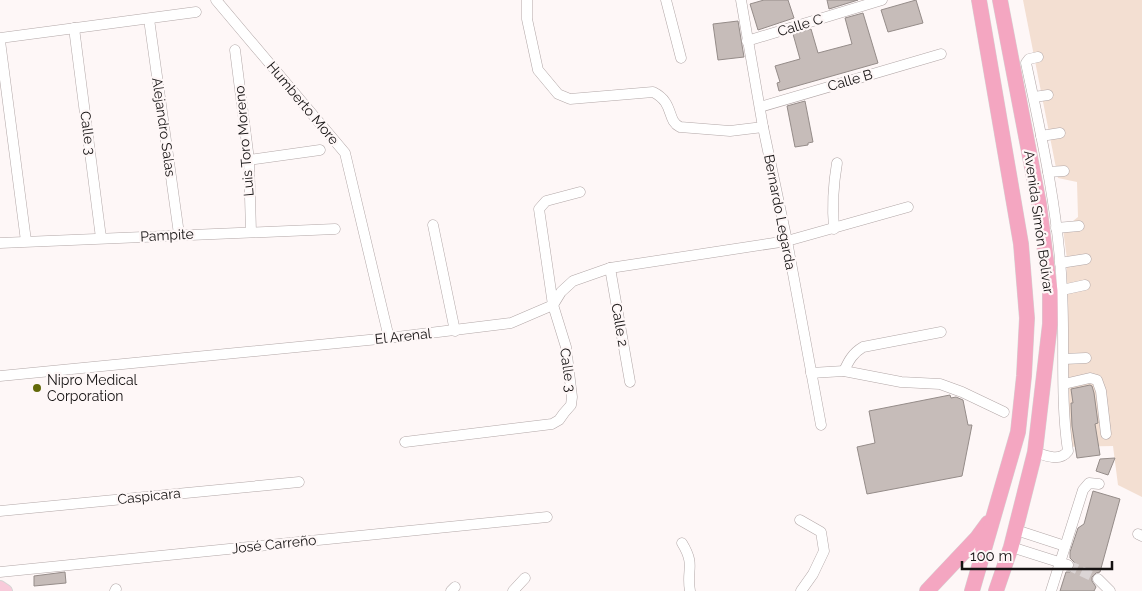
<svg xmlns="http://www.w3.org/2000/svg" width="1142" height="591" viewBox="0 0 1142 591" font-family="Raleway,sans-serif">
<rect width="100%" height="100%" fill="#fef7f7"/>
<polygon fill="#f3dfd2" points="1023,0 1142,0 1142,497 1118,485 1113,446 1062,447 1067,259 1063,229 1078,217 1077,182 1058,178"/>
<g fill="#c6bcb9" stroke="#958c89">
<polygon points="764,0 788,0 794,18 758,30 750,4"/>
<polygon points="827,0 858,0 829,9"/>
<polygon points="916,0 923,23 888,32 881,10"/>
<polygon points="863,13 878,63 779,91 777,83 780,82 775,66 800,59 793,34 811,29 818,53 852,44 845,18"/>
<polygon points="738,21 744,57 718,60 713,24"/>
<polygon points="805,101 813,142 808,143 808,145 795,147 787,106"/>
<polygon points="1090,385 1092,386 1094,393 1098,423 1095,424 1100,455 1077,458 1072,426 1071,403 1073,403 1071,389"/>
<polygon points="950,395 951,398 956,397 963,400 968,425 972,425 962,476 867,494 857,447 875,443 869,411"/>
<polygon points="1115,458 1108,475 1096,471 1100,459"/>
<polygon points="1093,491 1120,499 1100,572 1096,573 1092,577 1092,581 1096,587 1094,591 1060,591 1066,572 1070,572 1074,568 1075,563 1070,558 1070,552 1078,528 1084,524"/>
<polygon points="65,572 66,583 34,586 34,576"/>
</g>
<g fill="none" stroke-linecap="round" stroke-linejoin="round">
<polyline stroke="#dbd5d5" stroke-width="10" stroke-dasharray="10 5" stroke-linecap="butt" points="1068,565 1098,579"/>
<g stroke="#b2a7a7" stroke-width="11">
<g id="minor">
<polyline points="216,0 345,153 389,338"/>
<path d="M527 0V19L538 70 558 94 570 99 653 92C675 103 666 120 680 127L730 131 763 127"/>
<polyline points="666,0 681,58"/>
<polyline points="741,0 763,127 787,241 821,425"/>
<polyline points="149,19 179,234"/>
<polyline points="74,28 101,238"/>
<polyline points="0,38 196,12"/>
<polyline points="0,41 26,241"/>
<polyline points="747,41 882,0"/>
<polyline points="235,50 249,160 251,232"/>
<polyline points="1034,97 1048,95"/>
<polyline points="760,107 941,54"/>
<polyline points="1041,136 1060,133"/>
<polyline points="249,160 320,150"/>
<polyline points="1048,172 1064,171"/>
<polyline points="433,225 455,331"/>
<polyline points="1056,228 1079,226"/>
<path d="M834 229C832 206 833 186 837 163"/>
<polyline points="0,243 335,229"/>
<polyline points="1060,263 1086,259"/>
<polyline points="610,268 630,382"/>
<polyline points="1062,290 1085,285"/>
<polyline points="1064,359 1086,358"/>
<path d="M844 371C849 360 853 353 863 347L941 332"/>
<polyline points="811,373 844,371 901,382 940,384 962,392 1004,412"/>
<polyline points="0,376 389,338 511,323 553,305 561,292 573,281 610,268 787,241 908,207"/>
<polyline points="1064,384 1090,378 1097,380 1101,391 1106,434"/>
<polyline points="405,442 552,424 559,420 564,413 571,405 572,397 566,347 553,305 539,209 546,201 580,192"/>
<path d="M1035 452C1046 456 1060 462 1068 451 1060 398 1065 345 1062 291 1059 215 1042 138 1026 63L1029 59 1038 57"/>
<polyline points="0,511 299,482"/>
<polyline points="800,520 821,532 824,551 813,574 801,591"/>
<polyline points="1016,530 1065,546"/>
<polyline points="1138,534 1142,536"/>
<path d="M682 543C696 566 686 569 690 591"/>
<polyline points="1011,547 1068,565"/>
<polyline points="0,572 547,517"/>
<polyline points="1098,579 1110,591"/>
<polyline points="115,591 116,589"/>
<polyline points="451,591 455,587"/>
<polyline points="513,591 525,578"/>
<polyline points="1051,591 1083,490 1089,483 1099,484"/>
</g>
</g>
<g stroke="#d5d4d4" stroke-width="14">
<polyline id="major" points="0,587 6,591"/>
</g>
<g stroke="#d5d4d4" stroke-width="16">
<g id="highway">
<polyline points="927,591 977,538 988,523"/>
<polyline points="972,591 1018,432 1024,376 1027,318 1021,244 979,0"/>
<polyline points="996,591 1011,547 1035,452 1050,324 1050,291 1039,204 1000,0"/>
</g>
</g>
<use href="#minor" stroke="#fff" stroke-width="10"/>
<use href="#major" stroke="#f8cada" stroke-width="12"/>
<use href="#highway" stroke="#f4a6c1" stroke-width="15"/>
</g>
<circle fill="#636909" stroke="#fef7f7" stroke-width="2" cx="37" cy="388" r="5"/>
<g text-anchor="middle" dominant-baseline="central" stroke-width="4.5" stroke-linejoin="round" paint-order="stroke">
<g font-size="14" fill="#151212" stroke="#fef7f7">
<text transform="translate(800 25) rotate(-17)">Calle C</text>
<text transform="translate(850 80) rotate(-16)">Calle B</text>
<text transform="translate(303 103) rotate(50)">Humberto More</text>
<text transform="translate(164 127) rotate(82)">Alejandro Salas</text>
<text transform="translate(88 133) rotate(83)">Calle 3</text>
<text transform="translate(244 141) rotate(-95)">Luis Toro Moreno</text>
<text transform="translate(780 212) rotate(79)">Bernardo Legarda</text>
<text transform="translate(1039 222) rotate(82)">Avenida Simón Bolívar</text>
<text transform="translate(167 235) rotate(-3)">Pampite</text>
<text transform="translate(620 325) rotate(80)">Calle 2</text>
<text transform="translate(403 336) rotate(-6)">El Arenal</text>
<text transform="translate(568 370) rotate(82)">Calle 3</text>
<text transform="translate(149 496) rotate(-6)">Caspicara</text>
<text transform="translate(274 544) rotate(-6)">José Carreño</text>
</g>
<g font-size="14" fill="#151212" stroke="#fef7f7" text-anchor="start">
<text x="47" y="380">Nipro Medical<tspan x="47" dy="16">Corporation</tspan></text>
</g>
</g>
<path d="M962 561v8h150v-8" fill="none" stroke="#151212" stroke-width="2.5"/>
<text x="970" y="561" font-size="15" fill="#151212" stroke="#fef7f7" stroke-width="4" paint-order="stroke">100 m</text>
</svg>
